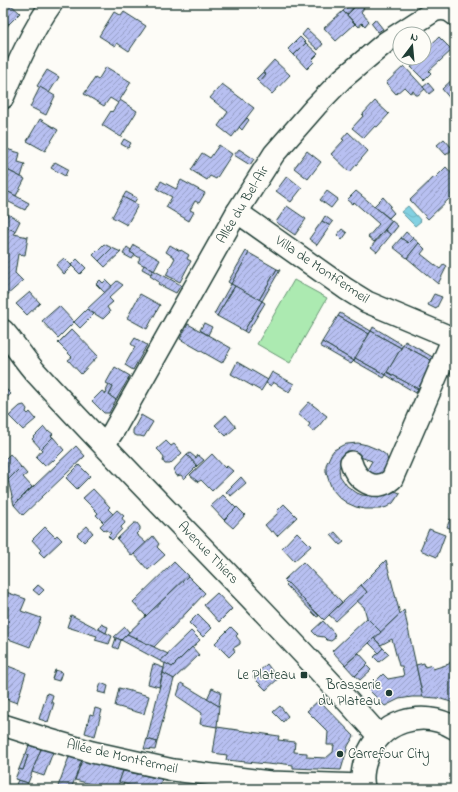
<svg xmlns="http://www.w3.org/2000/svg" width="458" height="792" viewBox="0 0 458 792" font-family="'Indie Flower',sans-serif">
<defs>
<pattern id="water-waves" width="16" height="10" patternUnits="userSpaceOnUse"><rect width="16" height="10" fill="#83d1e2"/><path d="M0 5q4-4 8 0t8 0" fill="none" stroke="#71b4c2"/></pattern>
<pattern id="building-hatch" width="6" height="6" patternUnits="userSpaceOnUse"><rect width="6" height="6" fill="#b8c0f1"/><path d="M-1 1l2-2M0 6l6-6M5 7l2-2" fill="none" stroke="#959dc4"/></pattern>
</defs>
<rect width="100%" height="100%" fill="#fdfcf7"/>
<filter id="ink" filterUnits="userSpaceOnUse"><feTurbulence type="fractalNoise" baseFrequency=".025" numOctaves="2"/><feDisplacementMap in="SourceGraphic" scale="8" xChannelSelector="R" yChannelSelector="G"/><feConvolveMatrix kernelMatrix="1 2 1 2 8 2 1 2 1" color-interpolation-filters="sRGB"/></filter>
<g filter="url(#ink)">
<polygon fill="#aceab1" stroke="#669472" points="294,280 327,298 290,363 257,344"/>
<polygon fill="url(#water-waves)" stroke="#5b969c" points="408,206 421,221 415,226 401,212"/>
<g fill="url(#building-hatch)" stroke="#1f3d34">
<polygon points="4,3 9,3 20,13 9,24 3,18 3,4"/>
<polygon points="359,3 364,8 361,12 369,21 365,26 362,23 359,27 347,15"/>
<polygon points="350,5 353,8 347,15 343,11"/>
<polygon points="343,11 355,24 336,41 324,28"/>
<polygon points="114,12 121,16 124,12 146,26 129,51 117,43 115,46 99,36"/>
<polygon points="3,18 9,24 6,28 7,29 3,33"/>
<polygon points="375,19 383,29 378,32 371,23"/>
<polygon points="307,29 323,44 318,50 302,35"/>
<polygon points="300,37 306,43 294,55 288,49"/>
<polygon points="439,37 452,50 429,71 431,73 424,80 411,67 419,60 418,58 424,58 424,51"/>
<polygon points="306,43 318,54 312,60 314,62 307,69 294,55"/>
<polygon points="274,60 290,75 272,94 259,82 266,74 263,72"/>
<polygon points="404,66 425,89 418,95 416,95 413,91 410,93 404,87 396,94 386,83"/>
<polygon points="106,67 131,82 118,103 110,98 104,106 84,94 95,78 98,80"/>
<polygon points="47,70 59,77 49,93 37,86"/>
<polygon points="263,72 266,74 259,82 256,79"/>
<polygon points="455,77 455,98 452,101 442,89"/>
<polygon points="428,83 434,90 429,94 423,87"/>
<polygon points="222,84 254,108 232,137 218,126 228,112 210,98"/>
<polygon points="40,87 55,96 46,115 30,107"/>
<polygon points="120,100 137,111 121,137 102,125 111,111 112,112"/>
<polygon points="375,101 389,114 377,127 375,126 364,138 352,128 363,116 362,115"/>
<polygon points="247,118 249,120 242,130 239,127"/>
<polygon points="40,119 58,130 45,151 27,141"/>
<polygon points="348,132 368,151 350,172 331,154 344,140 342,139"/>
<polygon points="124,139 131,143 128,148 121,144"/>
<polygon points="444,139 453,149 446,155 437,145"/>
<polygon points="219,145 232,154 216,179 210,176 207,180 191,170 202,153 210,158"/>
<polygon points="3,148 20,153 18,162 25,164 21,177 7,170 9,168 3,166"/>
<polygon points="239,149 254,159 250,165 234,155"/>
<polygon points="307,151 321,162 308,179 294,168"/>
<polygon points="55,162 68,169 65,176 51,168"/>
<polygon points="446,167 455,177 455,191 451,194 452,196 428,219 410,200 434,177 435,178"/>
<polygon points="7,170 25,179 16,196 3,189 3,179"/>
<polygon points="287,176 302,188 291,202 276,191"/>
<polygon points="181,180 205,193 199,203 195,201 190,210 194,212 189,221 166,207 172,197 157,189 161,181 176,189"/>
<polygon points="3,189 29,203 25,210 3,199"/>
<polygon points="327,191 338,199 331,208 320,200"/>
<polygon points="356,191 392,221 374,242 368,237 379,224 354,202 352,204 347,200"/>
<polygon points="126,192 137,198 134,203 123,197"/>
<polygon points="123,197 138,205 127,225 112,217"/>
<polygon points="383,197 391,206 389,207 394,213 389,218 374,206"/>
<polygon points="287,206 306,219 295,235 276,222"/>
<polygon points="8,214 20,221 15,231 8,228 8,227 3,225 3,219 5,220"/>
<polygon points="325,216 333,222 330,226 322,221"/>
<polygon points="322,221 330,226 317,245 309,239"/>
<polygon points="392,221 398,226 391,235 385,230"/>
<polygon points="3,225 8,227 8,228 15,231 14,234 28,237 25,255 18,254 15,273 23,281 6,296 3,293"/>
<polygon points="342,229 347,233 342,240 337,235"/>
<polygon points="385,230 391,235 377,252 371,247"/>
<polygon points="406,232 413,238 408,243 401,238"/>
<polygon points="401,238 408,243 413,238 419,243 407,258 393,247"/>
<polygon points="419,243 425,249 421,254 440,269 444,264 447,266 438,284 407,258"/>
<polygon points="104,244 112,248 99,261 93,255"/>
<polygon points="134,245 160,260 154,271 138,262 140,258 130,252"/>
<polygon points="170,245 180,251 181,250 189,255 187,259 191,261 180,282 166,275 175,258 166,252"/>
<polygon points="127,247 131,250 130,252 135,255 132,259 123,254"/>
<polygon points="112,248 121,252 105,267 99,261"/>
<polygon points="246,251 249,253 231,284 228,282"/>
<polygon points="249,253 277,269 259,300 231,284"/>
<polygon points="64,258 72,266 64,274 56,265"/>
<polygon points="77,259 86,268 80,274 71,265"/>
<polygon points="144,265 153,270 151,274 142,269"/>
<polygon points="277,269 280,270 262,301 259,300"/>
<polygon points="153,270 181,285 176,293 158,284 159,282 150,276"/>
<polygon points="100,280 103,283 106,280 112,286 105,293 96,284"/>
<polygon points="117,281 123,285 109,298 113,302 107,307 110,312 103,319 87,309"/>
<polygon points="231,284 235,286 217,316 214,314"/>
<polygon points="235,286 262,301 244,331 217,316"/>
<polygon points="30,292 40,303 27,315 16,304"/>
<polygon points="140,294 160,305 147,329 127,318"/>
<polygon points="434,294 442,297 436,309 428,305"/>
<polygon points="262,301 265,303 247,333 244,331"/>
<polygon points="59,306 74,322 58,338 42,321"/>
<polygon points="87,309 94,314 80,328 74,322"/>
<polygon points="340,313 371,331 369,334 338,316"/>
<polygon points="338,316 369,334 354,361 322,342"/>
<polygon points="204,323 212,327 208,335 200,330"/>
<polygon points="188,324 231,348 222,363 180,339"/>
<polygon points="373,327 403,345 401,348 371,331"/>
<polygon points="72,329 98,356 81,374 68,360 72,357 58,343"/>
<polygon points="371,331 401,348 386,375 355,358"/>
<polygon points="135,338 147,345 133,370 125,365 135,347 131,344"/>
<polygon points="405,341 436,359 434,362 403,345"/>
<polygon points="322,342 354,361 351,364 320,346"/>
<polygon points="403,345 434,362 418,389 387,372"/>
<polygon points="355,358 386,375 384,378 354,361"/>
<polygon points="237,362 268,380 261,391 231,374"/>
<polygon points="115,367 130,376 116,400 109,395 113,387 106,383"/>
<polygon points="272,372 294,384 289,392 273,382 271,386 266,383"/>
<polygon points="387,372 418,389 416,393 386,375"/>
<polygon points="109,385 113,387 109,395 116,400 109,413 104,413 92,401 102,391 106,394 107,392 106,391"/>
<polygon points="3,386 11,394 3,401"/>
<polygon points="309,402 327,416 314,432 308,427 310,424 298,414"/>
<polygon points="24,405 27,409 26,412 28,414 30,412 36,419 23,430 9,416 20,406"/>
<polygon points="141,415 153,422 144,437 140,436 137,436 133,434 133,430"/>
<polygon points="226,415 236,427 226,436 215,425"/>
<polygon points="44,427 48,432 49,431 53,434 51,436 53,437 41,449 32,439"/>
<polygon points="53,437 64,450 53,461 52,460 45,466 36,457 42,450 41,449"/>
<polygon points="166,441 171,446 174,444 182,453 170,464 165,464 163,461 164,458 162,455 162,454 157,449"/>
<polygon points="358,443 367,445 379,450 386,455 389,463 383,476 368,473 368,468 372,461 360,457 343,460 339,468 340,476 347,486 357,493 362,495 374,496 380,495 387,488 400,493 393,503 387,507 380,509 365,509 356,507 347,503 340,498 332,489 329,481 326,472 326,465 331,454 334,450 343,445 347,444"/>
<polygon points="76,446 85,456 23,515 14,505"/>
<polygon points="190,453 196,458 198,455 204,460 197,466 187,455"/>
<polygon points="10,454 21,467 8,480 3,461"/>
<polygon points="212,454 225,468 227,466 233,471 212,491 201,480 198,482 190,475"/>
<polygon points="187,455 197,466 184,479 181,475 177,476 174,471 175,468"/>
<polygon points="79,465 90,476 77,489 66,478"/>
<polygon points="21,467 27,474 23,477 32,487 14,505 8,480"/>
<polygon points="241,477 246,483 231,496 226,492"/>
<polygon points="93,489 110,507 108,509 113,514 104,523 96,515 98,513 83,498"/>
<polygon points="223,495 236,508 224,520 211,506"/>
<polygon points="284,504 297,517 277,536 273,531 271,532 265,525 278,513 277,511"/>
<polygon points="237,507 245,515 233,528 224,520"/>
<polygon points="117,510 124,516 122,518 125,523 121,527 122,529 112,540 108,536 111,533 107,530 105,531 100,526"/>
<polygon points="450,519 455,521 455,530 447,527"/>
<polygon points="134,523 137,523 140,527 140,530 136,534 146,543 132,556 117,539"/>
<polygon points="87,526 93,533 84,542 77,535"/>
<polygon points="45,527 55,537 57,535 62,540 44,557 39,552 41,550 32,540"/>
<polygon points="429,529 445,535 437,557 420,550"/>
<polygon points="297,532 311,546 294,561 282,548"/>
<polygon points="335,532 344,542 340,545 331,535"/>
<polygon points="153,536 159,544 157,547 165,555 148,570 134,554"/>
<polygon points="386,560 400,614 381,632 367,618 364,607 357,601 367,592 361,585"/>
<polygon points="174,562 188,576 146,616 133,602"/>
<polygon points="303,562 342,602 324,620 284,580"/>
<polygon points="188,576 205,593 154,647 127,634"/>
<polygon points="288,583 319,616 317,617 286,585"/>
<polygon points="38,585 44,590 39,595 33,590"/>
<polygon points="361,585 367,592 336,621 329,615"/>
<polygon points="6,592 26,599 21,611 41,618 30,647 3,637 3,599"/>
<polygon points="217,593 232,609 219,622 204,605"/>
<polygon points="404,610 423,697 412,697 399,699 385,706 368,689 383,674 388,679 404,676 402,666 399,666 392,639 381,645 374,638"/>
<polygon points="198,614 212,628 203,637 189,623"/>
<polygon points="71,615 112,636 109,644 95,640 97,636 67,627"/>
<polygon points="367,618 381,632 345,665 332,651"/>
<polygon points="323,621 334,633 335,638 331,641 327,640 324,637 317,636 312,631"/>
<polygon points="101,624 108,627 106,633 99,629"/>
<polygon points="125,627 129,632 121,640 114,637"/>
<polygon points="231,627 238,634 236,636 240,641 240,644 237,646 233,648 235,651 229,657 215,643"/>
<polygon points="191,631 200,640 172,667 160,661"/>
<polygon points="127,634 154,647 168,654 160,661 121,640"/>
<polygon points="116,638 121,640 118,649 113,647"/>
<polygon points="374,638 383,648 379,653 369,643"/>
<polygon points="192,647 199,655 174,679 163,673 165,663 172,667"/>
<polygon points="383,648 389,654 379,662 374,657"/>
<polygon points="359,653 368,663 355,676 345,665"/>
<polygon points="454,656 455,657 455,703 437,698 423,697 416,665 424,663 425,667 432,665 433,669 449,664"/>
<polygon points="3,664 26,673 17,703 3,698"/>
<polygon points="153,664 164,668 159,687 148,684"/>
<polygon points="267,664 273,672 273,673 279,678 266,690 253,677"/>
<polygon points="366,665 371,670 360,680 355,676"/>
<polygon points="55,670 62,672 59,681 52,679"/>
<polygon points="163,673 174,679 157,742 147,739"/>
<polygon points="101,683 108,686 106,694 98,692"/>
<polygon points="181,683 219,706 217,727 200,724 202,713 177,696"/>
<polygon points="119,688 149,696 144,714 115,706"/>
<polygon points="212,688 221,692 219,706 207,699"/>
<polygon points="47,693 53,695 51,702 54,703 48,722 39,719"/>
<polygon points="319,700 354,736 348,746 341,770 293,768 293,765 277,763 277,765 226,760 227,755 213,753 217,727 279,736 278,740 295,742 294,752 307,753 307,757 326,758 333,752 334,745 327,745 328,732 307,711"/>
<polygon points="280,706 288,716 283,722 273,712"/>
<polygon points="95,708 102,710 95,736 85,733 90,714 93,715"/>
<polygon points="147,739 157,742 155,750 144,749"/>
<polygon points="29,745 41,749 28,783 15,779 19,769 23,770 28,755 26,754"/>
<polygon points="41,749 53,752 44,776 32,772"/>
<polygon points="25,754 28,755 23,770 19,769"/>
<polygon points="69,757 82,760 71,789 57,789"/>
<polygon points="82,760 123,771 117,789 110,789 75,780"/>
<polygon points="123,771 162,779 159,789 141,789 119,782"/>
<polygon points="18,780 28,783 25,789 14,789"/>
</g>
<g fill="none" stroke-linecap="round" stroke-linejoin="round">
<g stroke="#1f3d34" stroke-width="24">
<g id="minor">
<path d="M3 98C17 65 31 32 52 3"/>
<polyline points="237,212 346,289 367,302 455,339"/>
<path d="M103 444 108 439 114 430 237 212 274 154 316 106 342 79 386 42 434 11C442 8 449 9 455 15"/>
<path d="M351 462C356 480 375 494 392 479L453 338"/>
<polyline points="3,725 47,739 92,752 173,770 270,782 363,785"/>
</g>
</g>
<g stroke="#1f3d34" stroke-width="25">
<g id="major">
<path d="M3 331C15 344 24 360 37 374 149 496 269 612 379 736"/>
<path d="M364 789C361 779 363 768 366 759 379 721 422 708 455 728"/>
</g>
</g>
<use href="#minor" stroke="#fdfcf7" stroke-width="21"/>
<use href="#major" stroke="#fdfcf7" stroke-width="22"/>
</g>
</g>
<g fill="#1f3d34" stroke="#fdfcf7" stroke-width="1.5">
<rect x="300" y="671" width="8" height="8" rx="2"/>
<circle cx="389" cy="693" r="4"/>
<circle cx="340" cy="754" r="4"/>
</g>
<g text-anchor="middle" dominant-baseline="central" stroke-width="3" stroke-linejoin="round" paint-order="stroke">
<g font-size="14" fill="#1f3d34" stroke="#fdfcf7">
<text transform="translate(243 205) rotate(-59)">Allée du Bel-Air</text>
<text transform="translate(322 270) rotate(34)">Villa de Montfermeil</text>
<text transform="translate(208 553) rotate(46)">Avenue Thiers</text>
<text transform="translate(122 757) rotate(13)">Allée de Montfermeil</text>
</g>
<g font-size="14" fill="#1f3d34" stroke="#fdfcf7" text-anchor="end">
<text x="296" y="675">Le Plateau</text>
<text x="381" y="685">Brasserie<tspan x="381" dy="16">du Plateau</tspan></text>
<text x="348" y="754" text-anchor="start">Carrefour City</text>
</g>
</g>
<rect width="458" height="792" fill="none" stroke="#fdfcf7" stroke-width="16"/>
<rect x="8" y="8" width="442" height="776" fill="none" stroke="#1f3d34" stroke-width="1.5" filter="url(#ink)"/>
<g transform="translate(412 46) rotate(16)"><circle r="19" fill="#fdfcf7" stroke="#a4b0a9"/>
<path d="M0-3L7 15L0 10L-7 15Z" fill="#1f3d34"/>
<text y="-6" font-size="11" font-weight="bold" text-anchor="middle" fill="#1f3d34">N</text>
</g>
</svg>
